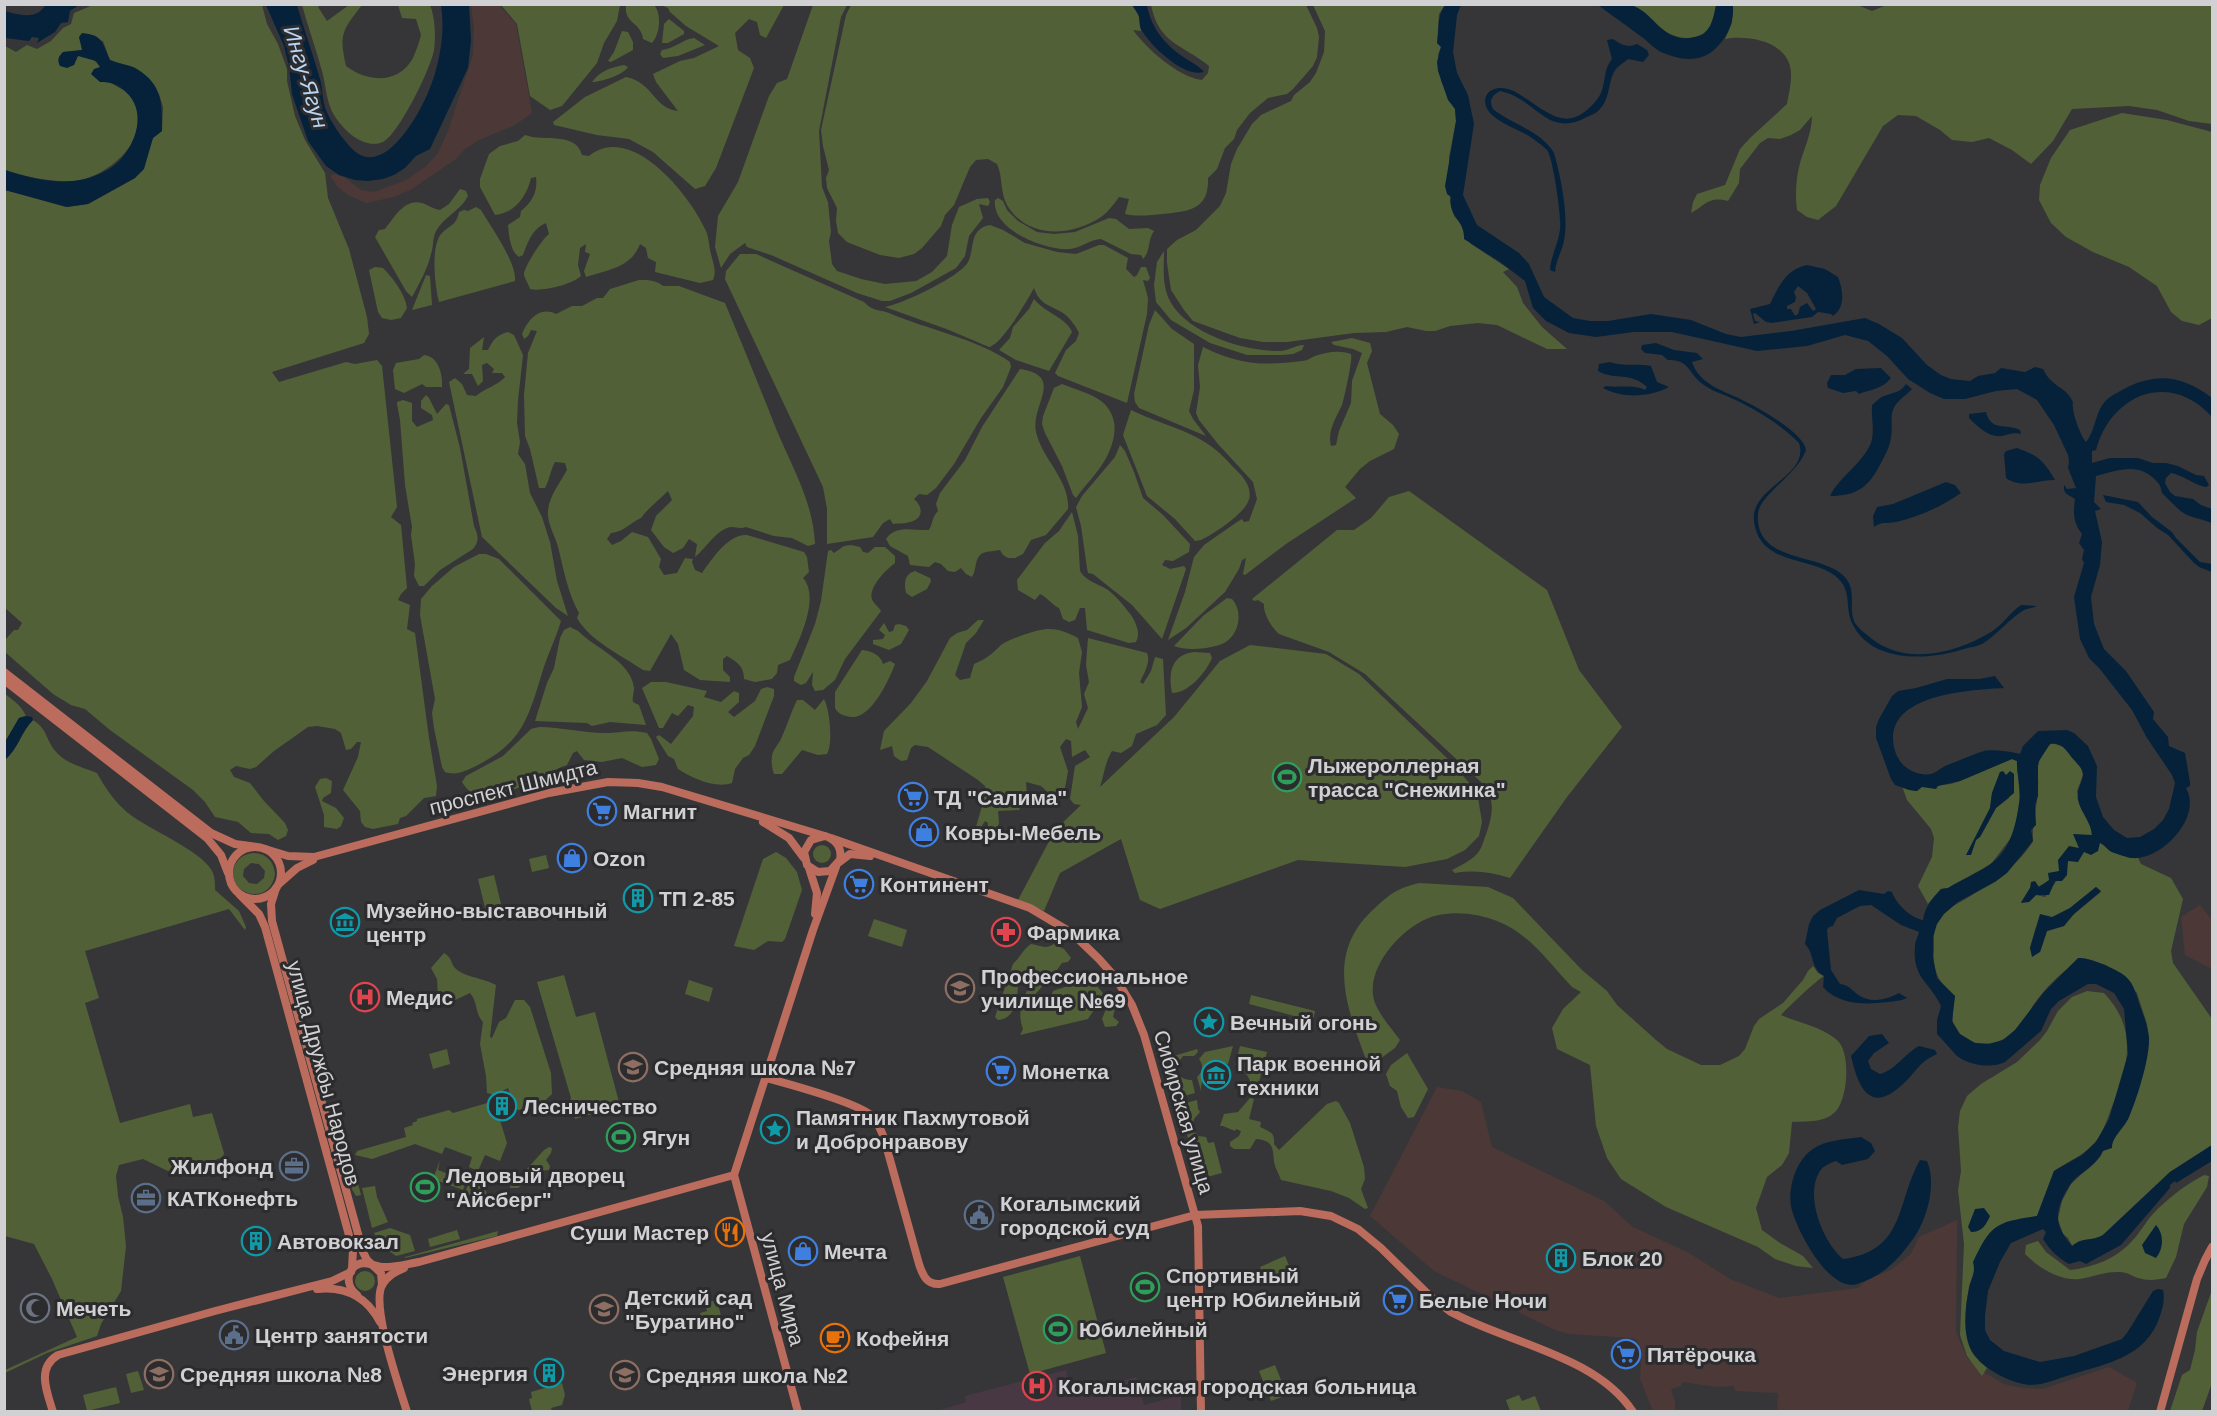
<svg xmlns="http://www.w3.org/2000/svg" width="2217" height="1416" viewBox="0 0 2217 1416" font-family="Helvetica,sans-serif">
<rect width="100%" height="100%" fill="#363638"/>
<g fill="#4d3838">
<polygon points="471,5 499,5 516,24 532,113 515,125 479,140 465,149 456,159 412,189 394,197 366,203 348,195 338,187 330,176 335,174 344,177 361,190 374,192 406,180 426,166 438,153 448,131 473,55 474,28"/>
<polygon points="2200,905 2212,920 2212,969 2185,955 2181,917"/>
<polygon points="1437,1087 1462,1091 1481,1102 1492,1147 1604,1201 1633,1227 1689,1253 1730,1279 1779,1298 1858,1288 1868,1279 1891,1270 1911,1254 1919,1237 1957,1220 1956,1332 1967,1358 1985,1373 2004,1384 2022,1388 2043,1389 2109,1367 2137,1383 2128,1411 1777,1411 1778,1393 1735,1391 1734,1386 1717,1387 1682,1382 1681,1386 1671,1389 1675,1402 1675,1411 1653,1411 1640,1379 1642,1350 1637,1340 1632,1338 1569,1334 1555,1330 1434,1271 1370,1216"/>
</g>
<polygon fill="#483844" points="1066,1370 1072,1394 1136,1377 1144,1405 1181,1395 1181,1411 937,1411 966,1402 965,1396"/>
<g fill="#526038" fill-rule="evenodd">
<path d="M1855 4 1872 11 1889 4 2212 5V124L2189 121 2157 110 2129 106 2072 109 2053 141 2031 164 2012 150 1989 138 1972 142 1952 140 1940 130 1916 116 1898 115 1883 126 1836 206 1818 220 1807 217 1797 210C1795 195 1796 181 1799 167 1803 150 1812 134 1812 116L1800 130 1791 135 1780 139 1768 138 1760 143 1740 169 1739 183 1728 201C1708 196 1706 205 1691 213L1693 202 1697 194 1725 185 1740 149 1750 138 1787 104C1789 92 1793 78 1790 66 1783 40 1746 35 1725 39L1732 23 1733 5Z"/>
<path d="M93 5H262L267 24 278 44 287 69V81L295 116 305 140 325 173 328 198 349 249 367 317 369 334 364 343 272 372 279 382 346 362 355 364 377 360 382 366 397 507 391 517 401 525 407 588 401 594 398 600 410 605 407 629 415 633 429 738 437 786 436 796 424 798 406 816 400 818 398 824 373 829 365 827 361 822 360 811 343 790 358 757 361 742H357L351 749 346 750 341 733 335 729 317 726 308 727 274 751 256 767 250 769 236 766 230 770 234 777 250 783 264 801 285 823 288 830 286 836 278 840 269 834 251 833 238 822 215 817 205 802 193 790 110 730 85 709 71 705 53 694 5 652 4 641 14 630H18L22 623 4 607 5 190 66 207 88 204 135 178 153 138 162 131 163 107 159 94 135 68 110 60 103 41 79 37 83 50 63 52C73 54 90 55 97 63 102 68 105 77 110 82 116 87 124 89 129 95 161 131 109 179 73 181 50 182 26 177 5 170V46L16 52 27 45 37 49 51 41 63 28 71 24 74 13Z"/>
<path d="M302 5H321L318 7 327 21 349 5H362C342 31 339 33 346 66 367 82 398 85 413 58 416 51 419 43 421 35L416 19 402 18 398 5H430C435 17 436 37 434 50 431 68 399 134 383 142 364 150 343 130 334 115 326 102 326 85 322 71 316 49 308 27 302 5Z"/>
<polygon points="501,5 620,5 617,21 604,43 597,63 562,106 550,110 530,96 517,24"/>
<path d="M626 5H654C662 14 660 34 652 43L643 39C641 21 624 25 626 5Z"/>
<path d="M661 5H784L766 38 760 35 757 22 749 19 735 33 738 50 750 58 754 68 716 168 705 186 695 189 653 152 629 139 597 135 554 125 553 122 585 97 626 77C654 83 653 108 678 111L656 82 653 74 680 61 694 58 719 46 686 26 670 12 668 8Z"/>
<polygon points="813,5 847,5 841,17 819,131 822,187 828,202 831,232 829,241 832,264 837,271 861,279 885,284 916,281 932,272 947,256 952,225 959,207 977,199 988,198 990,202 988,206 979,204 983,218 969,236 965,256 956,268 911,293 890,301 882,301 857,293 771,255 747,247 745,243 730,254 721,268 715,247 718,216 738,182 769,96 777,83 787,79"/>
<path d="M851 5H1132L1139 16 1141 31 1133 30C1147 49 1178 77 1202 80L1208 73 1209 66C1182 44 1159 44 1151 5H1306L1317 28 1319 37 1317 57 1313 66 1293 89 1287 94 1268 98 1250 113 1237 130 1234 139 1225 148 1217 169 1208 178C1209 210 1189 211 1163 214 1150 215 1138 217 1125 214L1129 199 1119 197C1114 204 1108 212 1101 217 1071 237 1027 239 1007 205 1000 192 1003 177 997 164L988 159 976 160 970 167 954 205 945 215 941 226 922 248 914 254 899 258 880 255 847 242 838 233 836 221 837 208 827 188 826 178 829 170 823 146 821 130 846 15Z"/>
<polygon points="1313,5 1445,5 1439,14 1437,43 1441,47 1438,54 1441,81 1455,109 1456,121 1449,157 1450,202 1454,216 1465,229 1471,244 1509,269 1503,272 1517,287 1523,303 1542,327 1567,349 1547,349 1497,325 1478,323 1450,326 1435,331 1426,331 1407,327 1386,332 1354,333 1287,342 1263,342 1240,338 1193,321 1184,310 1171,290 1167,263 1167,249 1177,240 1196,230 1220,206 1226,193 1231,164 1237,149 1252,124 1261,115 1291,101 1294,95 1310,82 1316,73 1324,52 1325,31"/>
<path d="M1630 5H1716C1714 19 1711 34 1695 37 1668 43 1650 17 1630 5Z"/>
<polygon points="669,19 684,31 684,34 668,43 662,43 664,24"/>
<polygon points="622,31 628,32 633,42 633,50 611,62 608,61 614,52"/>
<path d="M694 38 705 45 678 56 663 58 660 54 662 50C676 48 683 39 694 38Z"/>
<path d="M624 65 628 67C623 75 601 82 592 82 601 70 610 68 624 65Z"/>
<polygon points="2122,113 2167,120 2212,132 2212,318 2199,325 2182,321 2171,312 2157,286 2129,267 2093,252 2066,237 2051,223 2039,200 2040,185 2051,158 2070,130"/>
<path d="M525 135C543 142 576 131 582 155L589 156C631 121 691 196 706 231 709 238 709 247 711 254 713 263 717 271 713 280L700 283 655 272 656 262 648 258 646 248 640 244C631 268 607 270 586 277L584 271 590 254 585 252 586 244 580 248 578 265 581 276C573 284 542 292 530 289 529 285 525 279 524 275 523 268 543 238 549 234L546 223C532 229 528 242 523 255L519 257C510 251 509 235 508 225L520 217 521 211C532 202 538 192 536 177L531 178C527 196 515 213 495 215L480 187V179L489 154 500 146 518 141Z"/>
<path d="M460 189 466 191 468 196C461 210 444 217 436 231 432 239 434 245 431 254 428 268 419 284 412 297L406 291 375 237 379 230 385 229C394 218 404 198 422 203 428 205 433 209 440 210L449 204Z"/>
<path d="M998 198 1003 201 1007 210 1018 221 1037 232 1054 234 1075 232 1109 218 1116 219 1129 229 1148 228 1154 231C1147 241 1151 251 1143 259L1141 255 1131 254 1101 239C1090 239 1081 248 1070 249 1046 251 991 230 995 200Z"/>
<path d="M476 207 481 210C491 227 517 263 515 281L439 302C435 287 430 245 442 233 451 224 456 226 459 212L464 210 468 211Z"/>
<path d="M990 225 1003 230 1025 243 1057 252 1076 254 1099 245H1104L1128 258 1126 269 1134 277 1137 275 1141 267H1146L1150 278 1148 281 1143 280 1148 298 1147 314 1127 403 1058 376 1055 373 1066 350 1076 341 1079 333C1076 326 1069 317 1063 313 1050 305 1040 305 1034 288 1027 301 1002 344 989 347L949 330 885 307C904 303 952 280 965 266 977 254 966 229 990 225Z"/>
<path d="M1164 251C1164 267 1162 282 1168 297 1183 333 1245 352 1281 351 1289 350 1296 345 1304 345L1302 350 1293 354 1282 355H1247L1210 343 1171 320 1156 302 1154 285 1157 262Z"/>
<path d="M740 254H756L864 302C874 312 878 309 889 313 926 329 978 339 1010 362L1011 367 1003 387 981 418 954 464 936 488 927 495 919 494 914 499C923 506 924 519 910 522 904 524 899 523 893 524L890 519 883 523 873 537 827 544V509L823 487 725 279 726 271Z"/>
<path d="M375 267 383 268C393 278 405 294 407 308L401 318 391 320 382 318 378 312 369 270Z"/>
<polygon points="426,275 430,276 432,305 412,310"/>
<path d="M639 280C648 280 656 280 663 286H679L725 303C743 346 760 388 777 431 793 469 813 502 815 544L808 546 792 538 774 536 746 527C739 530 734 525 727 528 714 533 705 549 695 557L697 544 689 539 683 548 673 553 664 547 651 530 656 516 672 500 668 491C659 500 648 508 641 518 630 523 623 532 611 533L607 539 612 545 621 541 632 532 648 537 661 559 659 567 664 575 677 573 685 558 693 559 692 562 695 570 702 573C712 559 728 534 747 535L804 552 807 557 809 572 803 578C820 597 800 639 790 660L778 665 777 673 772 679 755 682 744 679C744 666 737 662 727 656L723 659V670L730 677V682L700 680 684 670 678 644 671 634 650 671 643 670C621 655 590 641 577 618L579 613C567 591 564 570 558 547 555 535 547 524 548 511 549 496 560 483 567 470L565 463 555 462C550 471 550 479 545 488H539L530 449 525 436 524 395 528 353 537 331 531 330 528 336 524 339 522 334C528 319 540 306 556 314L572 306H582L597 298H603L610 289Z"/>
<path d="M1034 299C1046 314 1066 317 1072 332L1049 371 1016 360 999 350 1010 338 1013 327 1029 309Z"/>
<polygon points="1155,310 1172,329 1194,344 1194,390 1189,411 1193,419 1206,436 1139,408 1135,402 1134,394 1149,325"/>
<path d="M508 332 514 335 523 355 518 400 517 423 520 442 518 454 525 464 530 493 542 517 550 542 557 581 568 616 556 608 482 537 449 382 455 378 462 384 467 395 476 396C485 388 497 386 505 377L502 373H492L494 369 487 363 482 365 483 381 478 386 472 374H463L469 369 470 348 484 337 482 350H488C493 340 496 335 508 332Z"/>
<path d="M1352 338 1370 343 1372 351 1367 363 1380 414 1393 425 1399 434 1394 449 1370 461 1360 469 1345 487 1356 498 1286 544 1245 575 1243 574 1246 558 1242 560 1239 569 1225 592 1186 628 1168 640 1185 592 1194 557 1204 545 1237 522 1242 519 1244 522 1249 521 1257 499 1253 482 1218 444 1199 420 1196 413 1200 387 1198 365 1203 347C1239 365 1263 366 1302 361 1307 361 1310 358 1315 356 1327 352 1339 350 1351 354 1353 359 1344 399 1342 405 1336 418 1327 431 1331 446L1336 445 1339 431 1351 403 1352 381 1362 353 1353 349 1334 345 1331 342Z"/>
<path d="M424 355C438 356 443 374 442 387H426L422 384 404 393 395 389 393 370 396 363 419 359Z"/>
<path d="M1020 369C1066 376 1030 405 1036 432 1042 459 1070 480 1068 509L1046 535 1031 540 1023 554 1015 558H1008L1003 555 1000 550C995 551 988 551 983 553 974 557 977 570 972 577L966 574 961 568 955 572 948 571 941 564 935 562 929 567 910 565 908 556 890 546 886 539C896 524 914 531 929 530 933 523 932 517 938 511L936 504 940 493 965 460 982 427Z"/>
<path d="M1062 384C1074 389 1091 393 1101 401 1121 417 1116 441 1105 460 1097 474 1085 485 1076 498L1073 495 1062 466 1045 433 1042 424 1043 416 1054 388Z"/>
<path d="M426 395 429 398 437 414 446 404 449 405 460 448 474 526C478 535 480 541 473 549L440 570 424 586H419L414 576 415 564 411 535 412 527 405 485 400 420 397 404V402L403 400 412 403V421L417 427 433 420 432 415 421 408V401Z"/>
<path d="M1131 410C1157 423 1188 429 1212 447 1222 454 1230 464 1239 473 1246 480 1253 491 1248 502 1241 516 1215 533 1201 540L1195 541 1175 519 1147 496 1123 435Z"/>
<polygon points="1120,445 1125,451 1134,472 1143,498 1163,515 1190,544 1189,552 1173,561 1165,560 1162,565 1170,569 1184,566 1186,569 1162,639 1132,605 1093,574 1088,573 1087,568 1081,526 1076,507 1082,496 1115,457"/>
<path d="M1409 491 1547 590 1579 670 1622 727 1567 797 1510 878C1491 872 1475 870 1455 873L1452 870C1460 866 1470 861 1476 855 1481 850 1483 843 1485 837 1492 818 1497 799 1482 783L1365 674 1329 652 1279 634C1272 628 1263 614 1264 604L1258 600 1254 601 1252 599 1337 530H1354L1371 518 1389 497Z"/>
<path d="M1072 512 1078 536 1080 571C1085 581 1099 584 1108 590 1118 598 1124 606 1131 615 1136 623 1141 633 1136 642L1129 643 1087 630 1085 608H1080L1075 620 1069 622 1063 619 1059 608C1051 604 1048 598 1040 594L1035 600 1018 590 1017 580 1045 543 1059 531Z"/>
<path d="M851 545 860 547 863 552 868 553 875 547H885L895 556V563C887 569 868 587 872 599 873 603 879 607 881 611L845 659 835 680 823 690 815 691 812 685 813 672 806 683 801 685 794 681V677L815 624 821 601 828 551 831 550 834 553 844 546Z"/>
<path d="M479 554H486L499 559 561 621C556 638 547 656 542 673 528 719 522 743 476 766 465 771 457 776 445 772L442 767 434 728 432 713 435 699 420 615 421 599 432 586 454 567Z"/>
<path d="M915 571 930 578 931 581 927 589 912 597 906 593C904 584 904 574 915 571Z"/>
<path d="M1227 598 1232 599C1244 612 1239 637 1222 644 1210 649 1186 651 1174 646L1203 616Z"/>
<path d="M978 620H984L976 633 966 643 955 675 960 680 970 678 974 664C986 659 992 654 1001 645 1007 640 1016 638 1023 635 1046 627 1056 626 1078 638L1082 652 1079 673 1082 707 1076 722 1078 729 1088 708 1084 694 1089 682 1086 665 1088 638 1147 653C1151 662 1144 673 1140 682L1143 684 1151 671 1155 657 1163 659 1166 715 1157 725 1136 734 1132 746 1121 753 1112 751C1105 762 1104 775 1100 787L1174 717 1220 661 1250 645 1326 654 1359 674 1451 762 1477 792 1482 822 1479 836 1465 850 1447 859 1405 867 1298 860 1160 909 1140 900 1121 839 1060 873 1044 911 1018 900 1055 830 1081 805 1074 804 1070 799 1075 766 1090 757 1085 750 1072 757 1071 741 1066 739 1060 747 1068 771 1064 794 1058 797H1053L1041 786 1026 782 1027 795 1019 810 998 811 999 823 996 831 992 833 988 830V823L985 821 980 829 976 827 986 792 985 786 978 780 928 747 915 745 911 748 907 760 901 761 894 756 892 746 880 750 884 731 911 703 927 681 950 638 957 633 967 630Z"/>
<polygon points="884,623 889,632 893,631 895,625 899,624 906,626 909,630 901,644 889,650 873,644 873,640 883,639 885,635 879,630"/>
<path d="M570 627 578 631C596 649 631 661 634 688 634 693 632 697 633 702L639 705 646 725 610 722 592 726 587 723 535 721 547 683 554 668 560 638 564 630Z"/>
<path d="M862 650C871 651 880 654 883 664L890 661 895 664C889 680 871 719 851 717 844 716 838 714 835 708V692Z"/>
<path d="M1194 652 1210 653 1212 658C1206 672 1189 693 1172 693 1168 673 1171 655 1194 652Z"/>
<path d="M651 682H666L707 691 704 697 721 702 734 691 739 693V702L728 712 734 717 755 701 761 689 767 687 774 689V696L755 746 749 755 743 758 735 769 732 783C715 789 692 778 678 769L674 759 668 756 656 737 659 735 671 744 693 716 694 707 688 705 678 716 672 713 663 728H659L642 688Z"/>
<path d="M5 694C13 700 22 706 26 716L19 718 5 742Z"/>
<path d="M824 699C830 710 833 744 827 754L818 755 802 750 782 774H774C772 768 771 762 772 756 773 749 778 745 781 739 787 726 791 712 797 700H803L815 710Z"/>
<path d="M33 720C49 730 45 741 58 754 69 765 83 767 97 773 105 788 115 802 128 813 149 830 201 850 212 871 215 877 215 883 215 890L239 911 246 927 245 930 229 909 85 951 99 998 85 1003 120 1123 190 1104 193 1117 212 1113 224 1153 223 1157 199 1166 170 1172 143 1159 119 1165 116 1176 118 1196 123 1217 126 1246 121 1291 101 1324 97 1336 47 1353 5 1373V1370L77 1337 52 1279 34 1244 5 1236V760C18 749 21 732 33 720Z"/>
<path d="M539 727C561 727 582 733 605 733 621 733 630 729 647 733L651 739 659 759 656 765 642 767 622 758 602 762 584 760 577 751 573 753 567 765C540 773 482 819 462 782L466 776 503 756 531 729Z"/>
<path d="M2052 743 2064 747 2081 768 2083 775 2077 791 2081 808 2090 823 2092 836 2074 835 2079 848C2065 863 2051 887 2030 888L2021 902H2029L2036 895 2045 897 2066 868 2068 861 2099 842 2111 851 2130 858H2138L2141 864 2171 878 2183 899 2171 951 2173 963 2212 1019V1145L2170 1172 2103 1235C2093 1241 2082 1237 2073 1247L2068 1238 2063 1234 2058 1219 2062 1201 2071 1184 2100 1157 2103 1151 2112 1142 2129 1117 2145 1067 2149 1039 2147 1024 2137 993 2106 965 2084 958C2067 966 2045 988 2034 1004 2032 1006 2031 1010 2030 1012 2025 1021 2015 1031 2008 1036 1992 1049 1960 1046 1953 1023 1952 1020 1954 1001 1955 996 1939 984 1932 970 1934 949 1934 939 1933 927 1939 918 1946 908 1959 903 1969 897 1992 883 2019 865 2033 841 2032 822 2038 806 2038 786 2039 779 2036 769 2039 762 2041 756 2046 747 2052 743ZM2096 887 2101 892 2069 918 2064 926 2047 931 2040 952 2030 948 2036 927 2070 908Z"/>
<path d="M2012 759 2017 761 2020 802 2014 831 2010 839 1991 864 1948 888 1941 889 1928 904 1918 886 1932 857 1934 838 1931 829 1907 800 1902 786 1910 790 1916 791 1921 787 1951 784 1960 781ZM2000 772 2006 776 2014 774 2009 798 1996 808 1980 837 1976 840 1971 854 1967 855 1990 808 1992 793Z"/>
<polygon points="326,778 332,781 331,793 323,798 322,801 336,808 344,818 341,826 337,829 324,827 324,815 315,787 320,779"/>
<circle cx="822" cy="854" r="9"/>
<polygon points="776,852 786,858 797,872 802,890 785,939 782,942 768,941 754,950 734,946 763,859"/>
<path d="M255 853C267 854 274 862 275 874 270 909 223 893 235 865 239 857 246 853 255 853ZM251 863 259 864 265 871 264 878 257 884 249 883 243 876 244 869Z"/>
<polygon points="546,855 549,868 532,872 529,859"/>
<polygon points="494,875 502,908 486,912 478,879"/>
<path d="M1419 883 1488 887 1513 898 1582 970 1607 991 1617 1005 1656 1040 1667 1049 1701 1065H1720L1739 1056 1745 1049 1754 1026 1759 1019 1783 1003 1803 980 1808 971 1813 966 1818 973 1824 976C1818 979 1787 1008 1781 1015 1799 1023 1822 1027 1837 1040 1851 1052 1848 1098 1836 1111 1825 1123 1807 1121 1792 1122L1789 1153 1782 1165 1767 1177 1756 1208 1762 1230 1780 1243 1803 1256 1813 1268 1796 1266 1775 1259 1758 1247 1666 1207 1621 1179 1607 1158 1596 1126 1590 1065 1557 1049 1552 1028 1563 1009 1581 992 1572 987C1549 963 1529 933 1497 921 1479 914 1458 911 1439 915 1407 920 1362 968 1375 1003 1381 1017 1391 1028 1400 1040L1395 1048 1370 1066 1368 1065C1348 1010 1323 954 1375 908 1391 893 1398 888 1419 883Z"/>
<polygon points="874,919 907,930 902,947 868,936"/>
<path d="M1031 944C1040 945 1045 950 1054 944L1064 949 1071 958 1068 962 1062 963 1054 974 1045 978V983L1033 997 1034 1004 1050 998 1053 991C1065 987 1077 985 1079 971L1085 970 1087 975 1083 980 1089 984 1097 986 1115 1008 1113 1017 1119 1022 1116 1026 1105 1027 1102 1019 1106 1009 1099 1002 1088 1019 1020 1035 1023 1029C1017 1013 1022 1003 1028 988L1023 984 1018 986C1017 1000 1015 1019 998 1020L995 1017 1013 964C1020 958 1023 949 1031 944Z"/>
<path d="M444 953C453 959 450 962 455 968 463 977 484 978 496 985L490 1037 492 1038 499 1022 506 1018 515 1000H524L530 1007 551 1073 552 1094 535 1110H518L514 1106 508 1088 495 1095 487 1093 486 1076 480 1044 483 1022C475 1014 478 1002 470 993L449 1003 438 997 437 979 431 968Z"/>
<polygon points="564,975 576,1017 595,1012 620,1106 575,1119 573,1111 567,1113 571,1098 537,982"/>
<polygon points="689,980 713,988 709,1002 685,994"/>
<path d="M2087 991 2104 993C2139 1030 2128 1067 2111 1109 2107 1120 2103 1133 2095 1142 2084 1156 2068 1161 2054 1171L2037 1216 1975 1269 1969 1286 1966 1306 1967 1318 1979 1361 1987 1368 1982 1376 1967 1356 1960 1335 1964 1244 1958 1190 1961 1171 1958 1127 1960 1111 1967 1096 1981 1084 2017 1062 2040 1040 2047 1031 2058 1011 2072 997Z"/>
<polygon points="1251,995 1315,1011 1313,1021 1249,1004"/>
<path d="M1233 1046 1228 1064C1211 1061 1201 1076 1201 1091L1197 1077C1203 1072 1204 1066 1199 1059L1205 1052Z"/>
<path d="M1240 1046 1267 1052 1256 1093 1251 1091C1252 1078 1246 1072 1235 1065Z"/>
<polygon points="447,1049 450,1064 433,1069 429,1054"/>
<path d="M1197 1049 1198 1052 1194 1056H1183L1176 1065C1177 1075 1181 1080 1192 1080L1195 1093 1184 1096 1176 1092 1167 1058Z"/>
<polygon points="1407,1053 1428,1089 1414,1117 1408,1118 1401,1107 1397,1091 1390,1086 1386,1074 1391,1065"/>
<path d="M1250 1098 1254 1099 1249 1119 1261 1122 1260 1127C1270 1132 1275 1132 1274 1144L1279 1150 1327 1104 1336 1101 1339 1103 1350 1123 1364 1167 1365 1179 1361 1189 1368 1208 1365 1209 1349 1198 1331 1191 1281 1180C1279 1174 1275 1168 1274 1162 1273 1148 1273 1140 1256 1139L1250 1149H1234L1230 1146V1142L1239 1136 1241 1131 1236 1129 1235 1131 1223 1126H1220L1224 1114 1238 1112Z"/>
<polygon points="1197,1100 1198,1109 1200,1112 1194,1119 1192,1128 1198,1136 1206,1137 1208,1143 1214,1142 1222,1173 1200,1179 1180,1111 1186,1103"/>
<polygon points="494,1101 507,1143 500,1161 485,1155 478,1171 469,1167 472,1157 445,1147 442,1154 415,1144 372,1159 355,1155 357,1151 406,1137 404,1128 413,1125 412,1123 417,1121 417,1119 449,1110 453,1113"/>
<polygon points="549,1147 552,1148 551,1153 546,1160 550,1166 549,1170 538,1171 518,1188 510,1188 511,1180 518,1179 544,1150"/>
<polygon points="440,1160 438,1170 466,1181 463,1190 433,1179"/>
<polygon points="347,1161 352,1162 361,1195 356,1196 350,1186 345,1167"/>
<path d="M2204 1175 2209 1176 2207 1187 2184 1224 2176 1257 2166 1278C2156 1280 2148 1281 2138 1278 2132 1276 2127 1272 2120 1272 2106 1271 2093 1277 2079 1279 2059 1281 2038 1267 2025 1254L2026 1245 2038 1241 2046 1252 2070 1270C2094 1267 2116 1259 2132 1241 2140 1233 2145 1223 2152 1215 2167 1199 2185 1185 2204 1175Z"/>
<polygon points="471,1178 474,1178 486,1191 489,1206 481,1208 478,1197 472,1199 471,1195 467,1196 466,1190"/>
<polygon points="375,1186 377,1197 388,1222 372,1228 362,1188"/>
<polygon points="390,1228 410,1235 415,1251 396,1256 382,1246 374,1233"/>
<polygon points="457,1230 460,1239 430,1247 428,1239"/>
<polygon points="498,1231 497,1236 405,1258 405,1257"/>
<polygon points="1080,1256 1106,1353 1030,1374 1003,1277"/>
<polygon points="1285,1256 1291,1270 1266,1281 1260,1267"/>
<circle cx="365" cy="1281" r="10"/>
<polygon points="2212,1290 2212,1383 2202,1411 2170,1411 2182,1375 2190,1370 2195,1350 2197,1332"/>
<polygon points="717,1300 722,1320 716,1328 711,1329 704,1325 700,1313 707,1311 705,1303"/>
<polygon points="1275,1365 1287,1395 1271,1401 1259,1371"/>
<polygon points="138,1371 144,1390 131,1393 126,1374"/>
<polygon points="562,1383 565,1395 562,1405 551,1408 552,1411 532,1411 529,1399 532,1398 531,1392"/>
<polygon points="116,1387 120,1403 87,1411 83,1395"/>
<polygon points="1519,1395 1522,1401 1535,1396 1541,1411 1510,1411 1506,1400"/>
</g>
<g fill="#06223a" fill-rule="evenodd">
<path d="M45 5H79L70 11 68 22 61 23 55 32 37 43 39 38 32 37 29 41 5 38V11C18 15 38 20 45 5Z"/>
<path d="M266 5H297C304 30 313 54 320 79 323 89 322 100 326 110 331 123 350 152 363 156 391 166 421 111 429 90 435 76 439 60 441 45 443 32 443 18 441 5H469L471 40 468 68 430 149 416 156 405 168 394 175 383 179 368 181 355 180 339 175 326 166 308 141 292 94 289 67 284 46Z"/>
<path d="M1132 5H1147C1151 28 1165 45 1185 58 1192 63 1198 65 1204 72 1184 78 1152 47 1142 31 1139 26 1140 23 1139 17 1138 13 1134 8 1132 5Z"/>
<path d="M1445 5H1461L1457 15 1453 52 1457 73 1468 95 1474 124 1463 195 1477 225 1519 253 1529 264 1544 297 1573 318 1590 321H1608L1651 314 1691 320 1726 334 1741 337 1791 331 1865 318 1879 324 1902 338 1927 365 1941 375 1951 379 1970 381 1978 376 1995 373 2001 368 2025 372 2035 367 2043 369C2052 388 2066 386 2073 402 2071 410 2080 435 2086 442 2095 431 2095 415 2103 404 2108 397 2115 394 2122 390 2155 372 2182 375 2212 398V417C2170 370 2111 394 2096 450L2092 451V463L2110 458H2138L2153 463H2166L2178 466 2196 475 2204 476 2209 485 2206 487C2194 485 2183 475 2171 473L2166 478 2165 483 2170 492 2175 496 2193 499 2201 505 2212 509V523C2203 519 2190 518 2182 512 2180 511 2163 494 2162 493 2162 492 2160 485 2159 484 2140 461 2121 470 2096 476L2094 502 2101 509 2095 511 2102 542 2100 565 2091 597 2094 624 2104 649 2126 671 2154 712 2153 719 2168 737 2169 746 2185 753 2190 782V786L2186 788C2203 817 2161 861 2132 858 2129 858 2113 853 2110 851 2106 848 2105 845 2100 843L2098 851 2091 855 2084 852 2078 862 2068 861 2067 875 2062 881H2055L2049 895H2036L2029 902 2021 903 2030 888 2031 882 2035 881 2039 887 2049 880 2048 873 2059 871 2058 860 2069 846 2079 848 2073 834 2092 835C2091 822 2081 813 2078 800 2076 789 2083 782 2083 773 2082 768 2078 765 2075 761 2067 753 2064 742 2050 744L2039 761 2038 766V796L2035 805 2036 825 2031 830 2033 841 2007 873 1995 882 1958 902 1944 914 1937 924 1933 937V958L1937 978 1955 996 1952 1021 1960 1034 1975 1043 1989 1044 2003 1040 2015 1030 2044 992 2078 958C2088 957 2111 967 2121 973 2133 981 2135 990 2139 1003 2143 1014 2148 1026 2149 1038 2150 1057 2137 1099 2129 1117 2124 1129 2112 1136 2112 1148L2103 1151C2097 1163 2088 1169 2077 1177 2068 1185 2057 1205 2058 1219 2058 1228 2067 1240 2072 1246 2084 1236 2091 1242 2103 1235L2170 1172 2212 1145V1161L2176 1183 2175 1181 2170 1185V1188L2121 1245 2086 1264 2080 1261 2069 1264C2058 1258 2050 1250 2043 1239L2046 1232 2043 1229 2011 1243 2000 1262 1988 1291 1985 1315V1330L1990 1340 2004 1351 2040 1362 2074 1356 2122 1339 2127 1333 2153 1291 2158 1289 2163 1290C2165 1299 2163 1307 2160 1316 2146 1358 2107 1363 2070 1375 2056 1379 2045 1385 2030 1385 2010 1383 1983 1369 1972 1352 1962 1334 1965 1307 1969 1289 1971 1279 1976 1273 1973 1262 1991 1224 1996 1222 2037 1216L2054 1171 2082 1155 2096 1142 2109 1119 2128 1054 2124 1009 2114 993 2096 984H2088L2059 1001 2051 1009 2041 1031 2005 1062C1992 1069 1968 1065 1957 1056 1950 1049 1944 1041 1937 1034V1020L1941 1006C1929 981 1912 978 1915 946 1915 941 1918 937 1919 932L1901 925 1871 905 1860 906 1837 918 1833 926 1829 927 1827 930 1831 970 1840 984C1848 985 1851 989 1857 994 1870 1004 1886 1000 1899 993L1907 998C1901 1001 1895 1001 1888 1002 1865 1005 1839 1005 1823 987L1824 976C1810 968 1815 954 1805 944L1809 924 1813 916 1820 910 1859 890 1884 894 1888 891 1892 892C1896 904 1911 918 1923 920 1925 906 1932 899 1941 889L1948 888C1961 880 1976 874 1989 865 2010 851 2016 826 2019 803 2022 789 2016 774 2017 761L2012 759 1960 781 1938 786 1936 789 1922 787 1917 791 1909 790 1895 785 1891 779 1876 738V727L1879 719 1892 696 1898 691 1916 688 1947 679H1979L1995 676 2004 688C1970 690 1883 694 1894 747 1897 760 1904 769 1917 773 1935 778 1936 769 1950 764 1961 760 1973 754 1984 751 1991 749 2013 752 2020 754L2023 746 2038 731 2067 730 2074 733 2088 746 2097 766 2096 797 2103 817 2114 830 2127 838 2140 837 2154 829 2163 820 2169 809 2175 783 2172 775 2147 738 2132 710 2099 668 2089 658 2080 639 2074 597 2084 563 2082 559 2084 550 2079 543 2082 534C2073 522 2073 513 2075 499 2068 494 2063 495 2064 485L2067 489 2076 488 2068 468 2069 462 2068 455 2054 425 2037 400 2017 389 1996 391 1965 399H1944L1930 393 1908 379 1887 356 1868 341 1845 335 1807 346 1757 351 1672 332H1634L1596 337 1569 333 1546 321 1533 308 1525 281 1500 262 1464 239C1465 219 1448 218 1451 197L1447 194 1445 186 1456 121 1455 109 1448 100 1438 71 1437 62 1441 47 1437 43C1440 28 1436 18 1445 5Z"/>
<path d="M1598 5C1607 4 1621 2 1631 5 1655 12 1662 45 1695 37 1711 34 1713 19 1716 5H1733C1734 21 1729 35 1717 47 1702 63 1681 61 1661 52 1653 48 1647 40 1639 35 1626 25 1611 15 1598 5Z"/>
<path d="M82 33C103 35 102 42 110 60 118 64 128 64 137 69 163 85 162 104 162 131L153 138 144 169 135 178 88 204 67 207 5 190V170C26 177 50 183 73 181 88 180 108 172 119 161 137 143 147 110 125 91 117 84 111 82 100 82L91 74 94 69 100 67 96 61 78 56 74 65 67 68 60 66C57 60 58 57 63 52L82 50 79 37Z"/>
<path d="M1613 39C1622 45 1627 48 1637 44L1647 50 1649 55 1643 62 1628 59C1624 63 1617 66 1614 72 1608 83 1610 100 1599 110 1597 113 1591 115 1587 117 1547 139 1536 98 1500 91 1491 96 1489 101 1493 109 1513 125 1541 131 1554 153 1561 177 1570 221 1563 245 1560 255 1556 261 1555 272L1550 270C1551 256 1558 244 1560 230 1562 220 1553 157 1547 150 1542 145 1535 140 1529 136 1516 128 1484 119 1485 100 1486 95 1488 92 1492 90 1502 85 1514 90 1522 96 1541 107 1561 129 1583 113 1590 108 1597 101 1601 93 1606 81 1603 70 1612 59L1607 40Z"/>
<path d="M1807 265 1825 269 1838 277C1843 290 1846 307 1833 316L1831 314 1818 312 1812 317 1772 323 1766 322 1755 313 1753 314 1755 321 1760 322 1754 324 1750 309 1770 304C1779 286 1785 270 1807 265ZM1798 286 1807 293 1816 309 1813 311 1807 303 1800 307 1798 314 1795 316 1791 309H1787V306L1795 302 1796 297 1794 292Z"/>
<path d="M1656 343 1674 350 1697 353 1703 359 1692 362C1700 386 1726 391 1746 402 1761 409 1804 434 1806 450 1797 475 1759 495 1758 514 1755 559 1809 554 1836 570 1862 586 1846 605 1855 623 1859 629 1866 634 1872 639 1907 666 1957 653 1991 632 2003 625 2010 612 2021 605L2037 606C2033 608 2028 608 2024 610 2011 617 1996 636 1982 644 1976 647 1970 647 1964 649 1930 660 1873 664 1853 625 1843 606 1855 588 1831 573 1804 557 1759 563 1754 521 1750 486 1810 477 1799 443 1782 425 1752 407 1729 397 1720 393 1712 391 1704 385 1688 374 1690 359 1668 360L1662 355 1645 353 1641 349 1642 345Z"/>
<path d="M1610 362C1624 367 1637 363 1651 366L1657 382 1669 387C1651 397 1622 399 1603 388L1606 386C1618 388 1634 384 1645 390L1647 387C1630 371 1616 381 1598 371L1599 364Z"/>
<path d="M1881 368 1891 378C1882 389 1872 389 1859 394L1856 391 1843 393 1828 388 1827 383 1831 375H1845L1856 369Z"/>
<path d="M1906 384 1912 389C1906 396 1896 401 1893 410 1890 417 1893 429 1891 437 1890 447 1885 455 1881 463 1869 487 1857 496 1830 496 1840 476 1862 464 1871 443 1875 432 1871 417 1872 405 1876 402 1880 397 1884 396 1894 392 1900 393 1906 384Z"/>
<path d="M1986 412C1991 432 2006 423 2020 430L2021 434C2013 432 2010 434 2002 436 1989 438 1977 426 1969 418V414Z"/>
<path d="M2017 448C2039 456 2043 460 2055 480 2037 480 2021 489 2006 478L2004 454 2006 451Z"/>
<path d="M1946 482 1955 485 1961 493C1943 506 1918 517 1896 522 1887 524 1882 521 1874 527L1873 516 1877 507 1893 504Z"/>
<polygon points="2103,495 2138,502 2152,517 2172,532 2176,538 2200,562 2212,564 2212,572 2199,567 2194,563 2168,535 2157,528 2140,513 2124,505 2106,502"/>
<path d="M26 716 32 717 33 720C21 732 18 749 5 760V742L19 718Z"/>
<polygon points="2003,771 2006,775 2010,771 2014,774 2014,793 1996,808 1980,837 1976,840 1971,855 1966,855 1990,808 1992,793 2000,772"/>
<polygon points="2096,887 2101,891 2074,914 2064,926 2047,931 2040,952 2032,957 2030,948 2040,914 2052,917 2070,908"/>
<path d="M1882 1034 1889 1043 1874 1053 1868 1061 1871 1069 1880 1074C1897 1069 1904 1054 1919 1046L1935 1050 1937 1054C1917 1063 1917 1072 1902 1085 1869 1115 1858 1086 1851 1056L1869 1036Z"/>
<path d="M1861 1137 1871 1143 1875 1151 1868 1159 1842 1165 1836 1161C1830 1163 1823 1166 1820 1171 1804 1196 1823 1242 1843 1259 1906 1251 1896 1202 1920 1160L1927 1161C1937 1184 1927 1220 1913 1239 1898 1260 1883 1276 1857 1284 1829 1293 1795 1228 1791 1206 1788 1187 1796 1160 1813 1149 1825 1140 1847 1139 1861 1137Z"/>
<path d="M1984 1208 1990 1216C1986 1225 1982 1232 1971 1232L1968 1227 1975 1209Z"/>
<path d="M2156 1225C2164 1234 2164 1248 2156 1258L2145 1253 2142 1245Z"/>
</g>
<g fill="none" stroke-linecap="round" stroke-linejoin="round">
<g stroke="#bb6c5c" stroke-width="8">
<polyline points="4,672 211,833 235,844 257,847"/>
<polyline points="4,680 207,838 221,855 228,873"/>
<polyline points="763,822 789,838 804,858"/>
<polyline points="831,838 1030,908 1072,933 1099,959 1115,977 1132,1005 1144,1035 1198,1226 1201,1412"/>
<circle cx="255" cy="873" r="26"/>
<path d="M265 849 288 856 314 857 549 793 608 782 638 783 662 787 828 837C838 842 842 849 840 860L830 871 818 872 807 865 804 852 811 840 825 836"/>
<polyline points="838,863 850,854 870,856"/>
<polyline points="809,868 817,893 815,914"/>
<polyline points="280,883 297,868 313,860"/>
<polyline points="276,888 271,904 272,921 363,1252 367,1260 381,1273 382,1285"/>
<polyline points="240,895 259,914 265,927 353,1250 352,1269"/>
<path d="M766 1078C788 1084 860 1103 873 1117 878 1123 881 1130 884 1138L919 1264C923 1276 927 1285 940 1284L1195 1215 1300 1211 1331 1216 1358 1229 1381 1248 1431 1297 1451 1312C1508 1343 1597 1356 1633 1412"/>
<path d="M404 1268C395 1272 387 1276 382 1285 371 1307 399 1386 407 1412"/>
<path d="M317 1289C345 1286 367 1297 380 1322"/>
<path d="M357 1295C345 1286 345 1266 363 1263 369 1263 375 1266 381 1267 394 1268 407 1264 419 1262L734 1175"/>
<path d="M53 1412C47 1392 36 1368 58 1355L215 1311 332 1281 351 1272"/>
<polyline points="798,1412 734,1175 813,930 836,867"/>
<polyline points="2160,1412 2197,1279 2205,1260 2212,1247"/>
</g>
</g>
<defs>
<g id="stadium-ring" transform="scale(1.5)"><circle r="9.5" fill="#2c2c2e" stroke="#2e9e5b" stroke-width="1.5"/><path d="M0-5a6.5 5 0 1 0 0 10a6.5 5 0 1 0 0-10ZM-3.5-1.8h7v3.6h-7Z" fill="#2e9e5b"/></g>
<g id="supermarket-ring" transform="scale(1.5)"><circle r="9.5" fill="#2c2c2e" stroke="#3f7fe0" stroke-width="1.5"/><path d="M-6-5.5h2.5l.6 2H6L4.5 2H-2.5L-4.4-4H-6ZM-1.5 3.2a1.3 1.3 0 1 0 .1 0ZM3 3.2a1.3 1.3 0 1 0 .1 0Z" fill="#3f7fe0"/></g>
<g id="shop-ring" transform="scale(1.5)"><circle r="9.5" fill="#2c2c2e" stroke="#3f7fe0" stroke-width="1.5"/><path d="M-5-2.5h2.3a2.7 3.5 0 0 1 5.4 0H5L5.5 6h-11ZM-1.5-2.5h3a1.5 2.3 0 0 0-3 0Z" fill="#3f7fe0"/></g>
<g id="building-ring" transform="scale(1.5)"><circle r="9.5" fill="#2c2c2e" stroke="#0f9aa8" stroke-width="1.5"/><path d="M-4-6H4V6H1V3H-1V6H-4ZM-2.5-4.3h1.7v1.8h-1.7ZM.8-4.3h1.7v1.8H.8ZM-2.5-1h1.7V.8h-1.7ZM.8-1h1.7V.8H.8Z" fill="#0f9aa8"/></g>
<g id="museum-ring" transform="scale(1.5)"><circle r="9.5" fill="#2c2c2e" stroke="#0f9aa8" stroke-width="1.5"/><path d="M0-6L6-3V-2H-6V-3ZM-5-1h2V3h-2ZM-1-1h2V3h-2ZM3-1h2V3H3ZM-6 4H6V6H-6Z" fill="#0f9aa8"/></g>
<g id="pharmacy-ring" transform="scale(1.5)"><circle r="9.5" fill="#2c2c2e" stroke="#e0444e" stroke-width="1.5"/><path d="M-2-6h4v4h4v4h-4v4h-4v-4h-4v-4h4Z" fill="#e0444e"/></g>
<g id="university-ring" transform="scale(1.5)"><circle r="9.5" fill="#2c2c2e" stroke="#8d6e63" stroke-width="1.5"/><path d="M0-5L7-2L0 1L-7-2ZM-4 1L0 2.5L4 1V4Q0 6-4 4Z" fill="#8d6e63"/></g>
<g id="hospital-ring" transform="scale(1.5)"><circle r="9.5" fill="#2c2c2e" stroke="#e0444e" stroke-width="1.5"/><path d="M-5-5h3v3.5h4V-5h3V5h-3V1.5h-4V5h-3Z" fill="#e0444e"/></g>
<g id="sight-ring" transform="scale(1.5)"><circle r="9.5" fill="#2c2c2e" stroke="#0f9aa8" stroke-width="1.5"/><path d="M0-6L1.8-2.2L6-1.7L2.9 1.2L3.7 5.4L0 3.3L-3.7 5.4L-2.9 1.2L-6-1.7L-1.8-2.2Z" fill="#0f9aa8"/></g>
<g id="school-ring" transform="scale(1.5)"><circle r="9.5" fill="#2c2c2e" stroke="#8d6e63" stroke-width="1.5"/><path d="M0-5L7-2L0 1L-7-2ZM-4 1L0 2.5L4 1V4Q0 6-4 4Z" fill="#8d6e63"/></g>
<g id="office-ring" transform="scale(1.5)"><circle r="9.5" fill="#2c2c2e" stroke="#5c6f8a" stroke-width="1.5"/><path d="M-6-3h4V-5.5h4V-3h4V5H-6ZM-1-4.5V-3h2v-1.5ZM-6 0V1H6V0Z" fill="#5c6f8a"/></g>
<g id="civic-ring" transform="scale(1.5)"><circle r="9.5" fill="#2c2c2e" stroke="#5c6f8a" stroke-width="1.5"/><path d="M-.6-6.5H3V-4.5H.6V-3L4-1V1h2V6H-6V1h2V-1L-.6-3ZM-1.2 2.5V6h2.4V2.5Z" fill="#5c6f8a"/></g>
<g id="restaurant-ring" transform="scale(1.5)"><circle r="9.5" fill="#2c2c2e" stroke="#e8710a" stroke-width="1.5"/><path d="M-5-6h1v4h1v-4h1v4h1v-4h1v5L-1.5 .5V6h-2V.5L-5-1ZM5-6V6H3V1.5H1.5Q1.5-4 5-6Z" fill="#e8710a"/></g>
<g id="mosque-ring" transform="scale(1.5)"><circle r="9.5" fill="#2c2c2e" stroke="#6b7280" stroke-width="1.5"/><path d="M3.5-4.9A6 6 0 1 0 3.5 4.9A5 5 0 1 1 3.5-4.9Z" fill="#6b7280"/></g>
<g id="cafe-ring" transform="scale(1.5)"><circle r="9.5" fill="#2c2c2e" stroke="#e8710a" stroke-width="1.5"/><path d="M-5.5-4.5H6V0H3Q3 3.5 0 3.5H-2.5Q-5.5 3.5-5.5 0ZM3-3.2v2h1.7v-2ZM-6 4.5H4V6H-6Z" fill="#e8710a"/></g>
</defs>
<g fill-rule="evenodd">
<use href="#stadium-ring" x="1287" y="777"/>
<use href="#supermarket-ring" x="913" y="797"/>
<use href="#supermarket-ring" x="602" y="811"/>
<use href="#shop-ring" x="924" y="832"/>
<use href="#shop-ring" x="572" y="858"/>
<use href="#supermarket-ring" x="859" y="884"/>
<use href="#building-ring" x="638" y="898"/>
<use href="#museum-ring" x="345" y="922"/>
<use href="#pharmacy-ring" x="1006" y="932"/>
<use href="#university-ring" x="960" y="988"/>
<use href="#hospital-ring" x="365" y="997"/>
<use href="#sight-ring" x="1209" y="1022"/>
<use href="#school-ring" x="633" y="1067"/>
<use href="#supermarket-ring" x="1001" y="1071"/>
<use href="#museum-ring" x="1216" y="1075"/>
<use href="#building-ring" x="502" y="1106"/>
<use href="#sight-ring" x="775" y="1129"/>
<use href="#stadium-ring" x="621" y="1137"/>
<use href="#office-ring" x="294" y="1166"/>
<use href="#stadium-ring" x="425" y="1187"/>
<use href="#office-ring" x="146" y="1198"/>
<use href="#civic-ring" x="979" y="1215"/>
<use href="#restaurant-ring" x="730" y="1232"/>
<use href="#building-ring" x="256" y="1241"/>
<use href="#shop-ring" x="803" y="1251"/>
<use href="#building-ring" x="1561" y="1258"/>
<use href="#stadium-ring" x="1145" y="1287"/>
<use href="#supermarket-ring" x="1398" y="1300"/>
<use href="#mosque-ring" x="35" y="1308"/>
<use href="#school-ring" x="604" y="1309"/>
<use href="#stadium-ring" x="1058" y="1329"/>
<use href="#civic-ring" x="234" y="1335"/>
<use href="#cafe-ring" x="835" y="1338"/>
<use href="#supermarket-ring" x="1626" y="1354"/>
<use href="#building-ring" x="549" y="1373"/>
<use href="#school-ring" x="159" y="1374"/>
<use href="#school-ring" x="625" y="1375"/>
<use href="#hospital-ring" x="1037" y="1386"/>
</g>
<g text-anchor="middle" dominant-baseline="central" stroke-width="6" stroke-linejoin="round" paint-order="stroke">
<g font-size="21" font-weight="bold" fill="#d1d1d3" stroke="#2c2c2e" text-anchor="start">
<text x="1308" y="765">Лыжероллерная<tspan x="1308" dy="24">трасса "Снежинка"</tspan></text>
<text x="934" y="797">ТД "Салима"</text>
<text x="623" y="811">Магнит</text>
<text x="945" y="832">Ковры-Мебель</text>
<text x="593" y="858">Ozon</text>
<text x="880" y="884">Континент</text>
<text x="659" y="898">ТП 2-85</text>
<text x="366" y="910">Музейно-выставочный<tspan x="366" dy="24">центр</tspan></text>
<text x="1027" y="932">Фармика</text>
<text x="981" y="976">Профессиональное<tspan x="981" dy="24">училище №69</tspan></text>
<text x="386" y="997">Медис</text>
<text x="1230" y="1022">Вечный огонь</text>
<text x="1237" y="1063">Парк военной<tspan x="1237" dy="24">техники</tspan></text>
<text x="654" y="1067">Средняя школа №7</text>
<text x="1022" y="1071">Монетка</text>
<text x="523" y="1106">Лесничество</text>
<text x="796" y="1117">Памятник Пахмутовой<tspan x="796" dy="24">и Добронравову</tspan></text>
<text x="642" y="1137">Ягун</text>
<text x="273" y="1166" text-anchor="end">Жилфонд</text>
<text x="446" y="1175">Ледовый дворец<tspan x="446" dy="24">"Айсберг"</tspan></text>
<text x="167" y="1198">КАТКонефть</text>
<text x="1000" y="1203">Когалымский<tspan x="1000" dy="24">городской суд</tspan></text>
<text x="709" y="1232" text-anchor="end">Суши Мастер</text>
<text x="277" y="1241">Автовокзал</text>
<text x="824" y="1251">Мечта</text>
<text x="1582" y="1258">Блок 20</text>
<text x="1166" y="1275">Спортивный<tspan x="1166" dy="24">центр Юбилейный</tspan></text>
<text x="625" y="1297">Детский сад<tspan x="625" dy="24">"Буратино"</tspan></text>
<text x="1419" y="1300">Белые Ночи</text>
<text x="56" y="1308">Мечеть</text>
<text x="1079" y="1329">Юбилейный</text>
<text x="255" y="1335">Центр занятости</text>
<text x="856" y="1338">Кофейня</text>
<text x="1647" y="1354">Пятёрочка</text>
<text x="528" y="1373" text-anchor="end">Энергия</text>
<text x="180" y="1374">Средняя школа №8</text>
<text x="646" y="1375">Средняя школа №2</text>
<text x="1058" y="1386">Когалымская городская больница</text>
</g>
<g font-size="21" fill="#d1d1d3" stroke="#2c2c2e">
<text transform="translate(513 787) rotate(-14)">проспект Шмидта</text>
<text transform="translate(324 1073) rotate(75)">улица Дружбы Народов</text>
<text transform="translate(1184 1112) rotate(74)">Сибирская улица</text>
<text transform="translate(783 1289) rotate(75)">улица Мира</text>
</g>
<g font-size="22" font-style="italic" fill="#b9d5f1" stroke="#2c2c2e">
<text transform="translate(306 77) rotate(73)">Ингу-Ягун</text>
</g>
</g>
<rect width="2217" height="1416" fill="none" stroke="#d1d1d3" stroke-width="12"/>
</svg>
